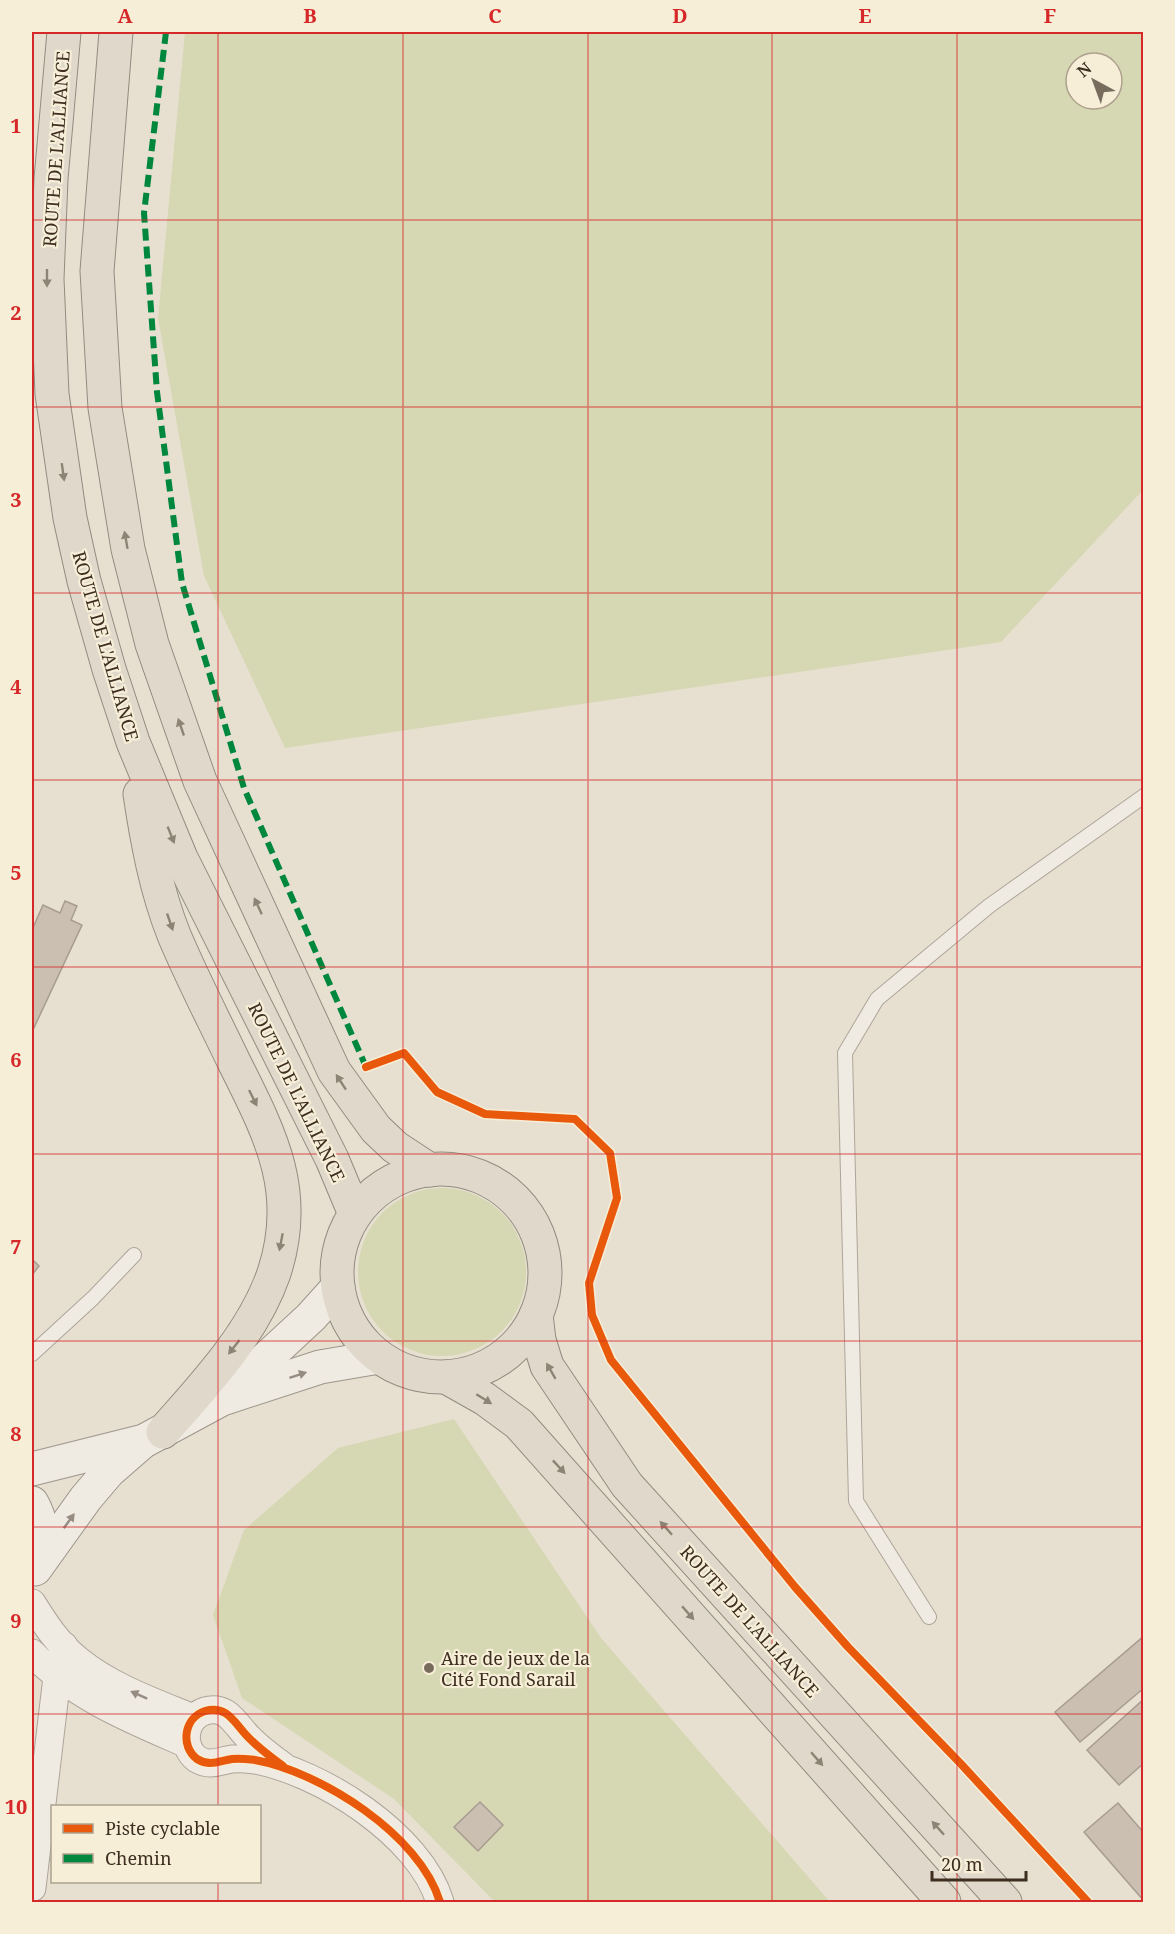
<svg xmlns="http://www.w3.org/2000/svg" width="1175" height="1934" viewBox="0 0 1175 1934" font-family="'Noto Serif',serif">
<rect width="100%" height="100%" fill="#e7e0d1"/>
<g fill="#d6d7b3" fill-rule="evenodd">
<path d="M185 32H1143V490L1001 642 285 748 204 576 158 318ZM1076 63H1112V99H1076Z"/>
<circle cx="442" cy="1272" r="84"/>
<polygon points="454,1419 601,1638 830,1902 495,1902 394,1799 242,1698 213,1615 244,1530 338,1448"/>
</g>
<g fill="#cbbfb2" stroke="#a89c90" stroke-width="1.5">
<polygon points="65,901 77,906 71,920 82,925 32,1032 32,930 43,905 60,913"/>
<polygon points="33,1260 39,1266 32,1275 32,1262"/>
<polygon points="1144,1636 1144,1688 1080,1742 1055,1712"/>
<polygon points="1144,1699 1144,1763 1119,1785 1087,1750"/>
<polygon points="480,1802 503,1825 478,1851 454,1827"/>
<polygon points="1118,1803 1144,1833 1144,1901 1084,1832"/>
</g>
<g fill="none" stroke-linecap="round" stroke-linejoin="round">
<g stroke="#ada599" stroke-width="16">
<g id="service">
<polyline points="32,1354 93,1298 134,1255"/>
<polyline points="929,1617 856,1501 845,1053 877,999 989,906 1144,796"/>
</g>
</g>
<g stroke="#ada599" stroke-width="29">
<g id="minor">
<path d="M32 1603C45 1624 58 1644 78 1660 111 1687 154 1702 193 1718"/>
<path d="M32 1653C74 1697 132 1720 187 1744"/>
<path d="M283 1766C272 1758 261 1750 251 1740 236 1727 229 1704 205 1711 184 1718 180 1746 197 1759 210 1767 219 1761 232 1759 240 1758 247 1759 255 1760 321 1772 420 1835 440 1902"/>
<polyline points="32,1888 57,1677 64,1646"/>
</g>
</g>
<g stroke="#9c958a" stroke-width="35">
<g id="secondary">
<polyline points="230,1392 311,1317 338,1287"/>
<polyline points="32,1469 144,1441 222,1399 320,1367 379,1357"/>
<path d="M32 1503C43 1522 43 1543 36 1564"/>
<polyline points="35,1569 86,1498 109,1471 140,1444"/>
</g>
</g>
<g stroke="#928b80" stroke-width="35">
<g id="trunk">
<polyline points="64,32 51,179 47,279 52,394 70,518 84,581 109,669 133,742 181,858 332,1159 355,1214"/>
<polyline points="116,32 97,271 105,408 128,549 152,644 200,781 334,1071 376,1129 395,1147 430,1170"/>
<path d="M140 794C147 841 156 890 174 935 192 978 214 1020 234 1062 270 1134 301 1191 274 1273 253 1334 205 1384 163 1432"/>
<circle cx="441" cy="1273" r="104"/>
<polyline points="536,1315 539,1340 547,1366 627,1485 1005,1902"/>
<polyline points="446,1377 485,1399 519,1424 944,1902"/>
</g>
</g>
<use href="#service" stroke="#efebe3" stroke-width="14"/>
<use href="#minor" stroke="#efebe3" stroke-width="27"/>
<use href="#secondary" stroke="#efebe3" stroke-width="33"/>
<use href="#trunk" stroke="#e0d9cb" stroke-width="33"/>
<polyline stroke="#00873e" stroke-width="6" stroke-dasharray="12 6" stroke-linecap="butt" points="166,32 144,213 157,392 182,583 244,788 366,1067"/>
<g stroke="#f7eed8" stroke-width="11">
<g id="cycleway">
<polyline points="366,1067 404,1053 437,1092 485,1114 575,1119 610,1153 617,1198 589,1283 592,1315 611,1360 795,1587 848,1647 961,1764 1088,1902"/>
<path d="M283 1766C272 1758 261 1750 251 1740 236 1727 229 1704 205 1711 184 1718 180 1746 197 1759 210 1767 219 1761 232 1759 240 1758 247 1759 255 1760 321 1772 420 1835 440 1902"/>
</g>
</g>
<use href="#cycleway" stroke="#e8590c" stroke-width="8"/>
</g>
<defs><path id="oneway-solid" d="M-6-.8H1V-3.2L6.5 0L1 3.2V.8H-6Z" transform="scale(1.5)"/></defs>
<g fill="#8e8476">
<use href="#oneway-solid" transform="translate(47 278) rotate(90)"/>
<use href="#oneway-solid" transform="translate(63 472) rotate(82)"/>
<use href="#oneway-solid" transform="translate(126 540) rotate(-100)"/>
<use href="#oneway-solid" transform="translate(181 727) rotate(-109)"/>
<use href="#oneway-solid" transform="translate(171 835) rotate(68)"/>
<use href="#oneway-solid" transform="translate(258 906) rotate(-115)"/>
<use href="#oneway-solid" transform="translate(170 922) rotate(71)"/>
<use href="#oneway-solid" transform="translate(341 1082) rotate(-123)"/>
<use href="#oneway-solid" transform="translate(253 1098) rotate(64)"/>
<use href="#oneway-solid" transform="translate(281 1242) rotate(101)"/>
<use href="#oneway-solid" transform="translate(234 1347) rotate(128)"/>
<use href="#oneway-solid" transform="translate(551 1371) rotate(-120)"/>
<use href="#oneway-solid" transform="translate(484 1399) rotate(32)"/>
<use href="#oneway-solid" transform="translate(559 1467) rotate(47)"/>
<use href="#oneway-solid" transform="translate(666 1528) rotate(-132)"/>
<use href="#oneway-solid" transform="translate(688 1613) rotate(49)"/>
<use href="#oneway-solid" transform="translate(817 1759) rotate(49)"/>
<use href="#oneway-solid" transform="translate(938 1828) rotate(-132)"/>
</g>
<g fill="#968c82">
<use href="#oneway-solid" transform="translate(298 1375) rotate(-18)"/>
<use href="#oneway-solid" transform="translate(69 1521) rotate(-54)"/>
<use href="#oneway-solid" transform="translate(139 1695) rotate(-156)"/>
</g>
<path fill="none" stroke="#d62828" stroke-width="1.5" stroke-opacity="0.55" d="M218 32V1806M403 32V1902M588 32V1902M772 32V1902M957 32V1902M32 220H1144M32 407H1144M32 593H1144M32 780H1144M32 967H1144M32 1154H1144M32 1341H1144M32 1527H1144M32 1714H1144M218 1882V1902"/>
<circle fill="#786c5e" stroke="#f7eed8" stroke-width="2" cx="429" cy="1668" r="6"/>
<g text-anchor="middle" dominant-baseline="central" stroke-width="4.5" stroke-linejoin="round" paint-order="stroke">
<g font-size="18" fill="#3d2e20" stroke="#f7eed8">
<text transform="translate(56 149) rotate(-86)">ROUTE DE L'ALLIANCE</text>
<text transform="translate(106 646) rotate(74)">ROUTE DE L'ALLIANCE</text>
<text transform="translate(297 1092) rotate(64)">ROUTE DE L'ALLIANCE</text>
<text transform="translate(750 1621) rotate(48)">ROUTE DE L'ALLIANCE</text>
</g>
<g font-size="18" fill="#3d2e20" stroke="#f7eed8" text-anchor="start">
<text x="441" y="1658">Aire de jeux de la<tspan x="441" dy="21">Cité Fond Sarail</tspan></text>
</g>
</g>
<rect width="1175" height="1934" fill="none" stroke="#f7eed8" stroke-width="66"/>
<rect x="51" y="1805" width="210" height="78" fill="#f7eed8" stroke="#ada18e" stroke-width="1.5"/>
<rect x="63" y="1824" width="30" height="9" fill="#e8590c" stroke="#ada18e" stroke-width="1.5"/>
<text x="105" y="1835" font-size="18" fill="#3d2e20">Piste cyclable</text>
<rect x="63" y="1854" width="30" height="9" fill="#00873e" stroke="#ada18e" stroke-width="1.5"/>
<text x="105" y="1865" font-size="18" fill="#3d2e20">Chemin</text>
<g transform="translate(1094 81) rotate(319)"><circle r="28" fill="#f7eed8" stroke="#ada18e" stroke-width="1.5"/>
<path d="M0-4.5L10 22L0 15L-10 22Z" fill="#786c5e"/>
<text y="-9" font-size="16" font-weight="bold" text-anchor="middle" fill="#3d2e20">N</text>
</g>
<path d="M932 1871v9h94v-9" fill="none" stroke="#3d2e20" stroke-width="3"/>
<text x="941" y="1871" font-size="18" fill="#3d2e20" stroke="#f7eed8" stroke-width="4.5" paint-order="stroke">20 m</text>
<rect x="33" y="33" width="1109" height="1868" fill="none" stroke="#d62828" stroke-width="2"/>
<g font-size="20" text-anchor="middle" font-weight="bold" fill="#d62828">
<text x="125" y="23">A</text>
<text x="310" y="23">B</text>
<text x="495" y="23">C</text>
<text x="680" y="23">D</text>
<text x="865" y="23">E</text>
<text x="1050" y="23">F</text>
<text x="16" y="133">1</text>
<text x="16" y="320">2</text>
<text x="16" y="507">3</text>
<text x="16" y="694">4</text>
<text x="16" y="880">5</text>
<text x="16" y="1067">6</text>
<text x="16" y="1254">7</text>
<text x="16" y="1441">8</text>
<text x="16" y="1628">9</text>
<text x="16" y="1814">10</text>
</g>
</svg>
